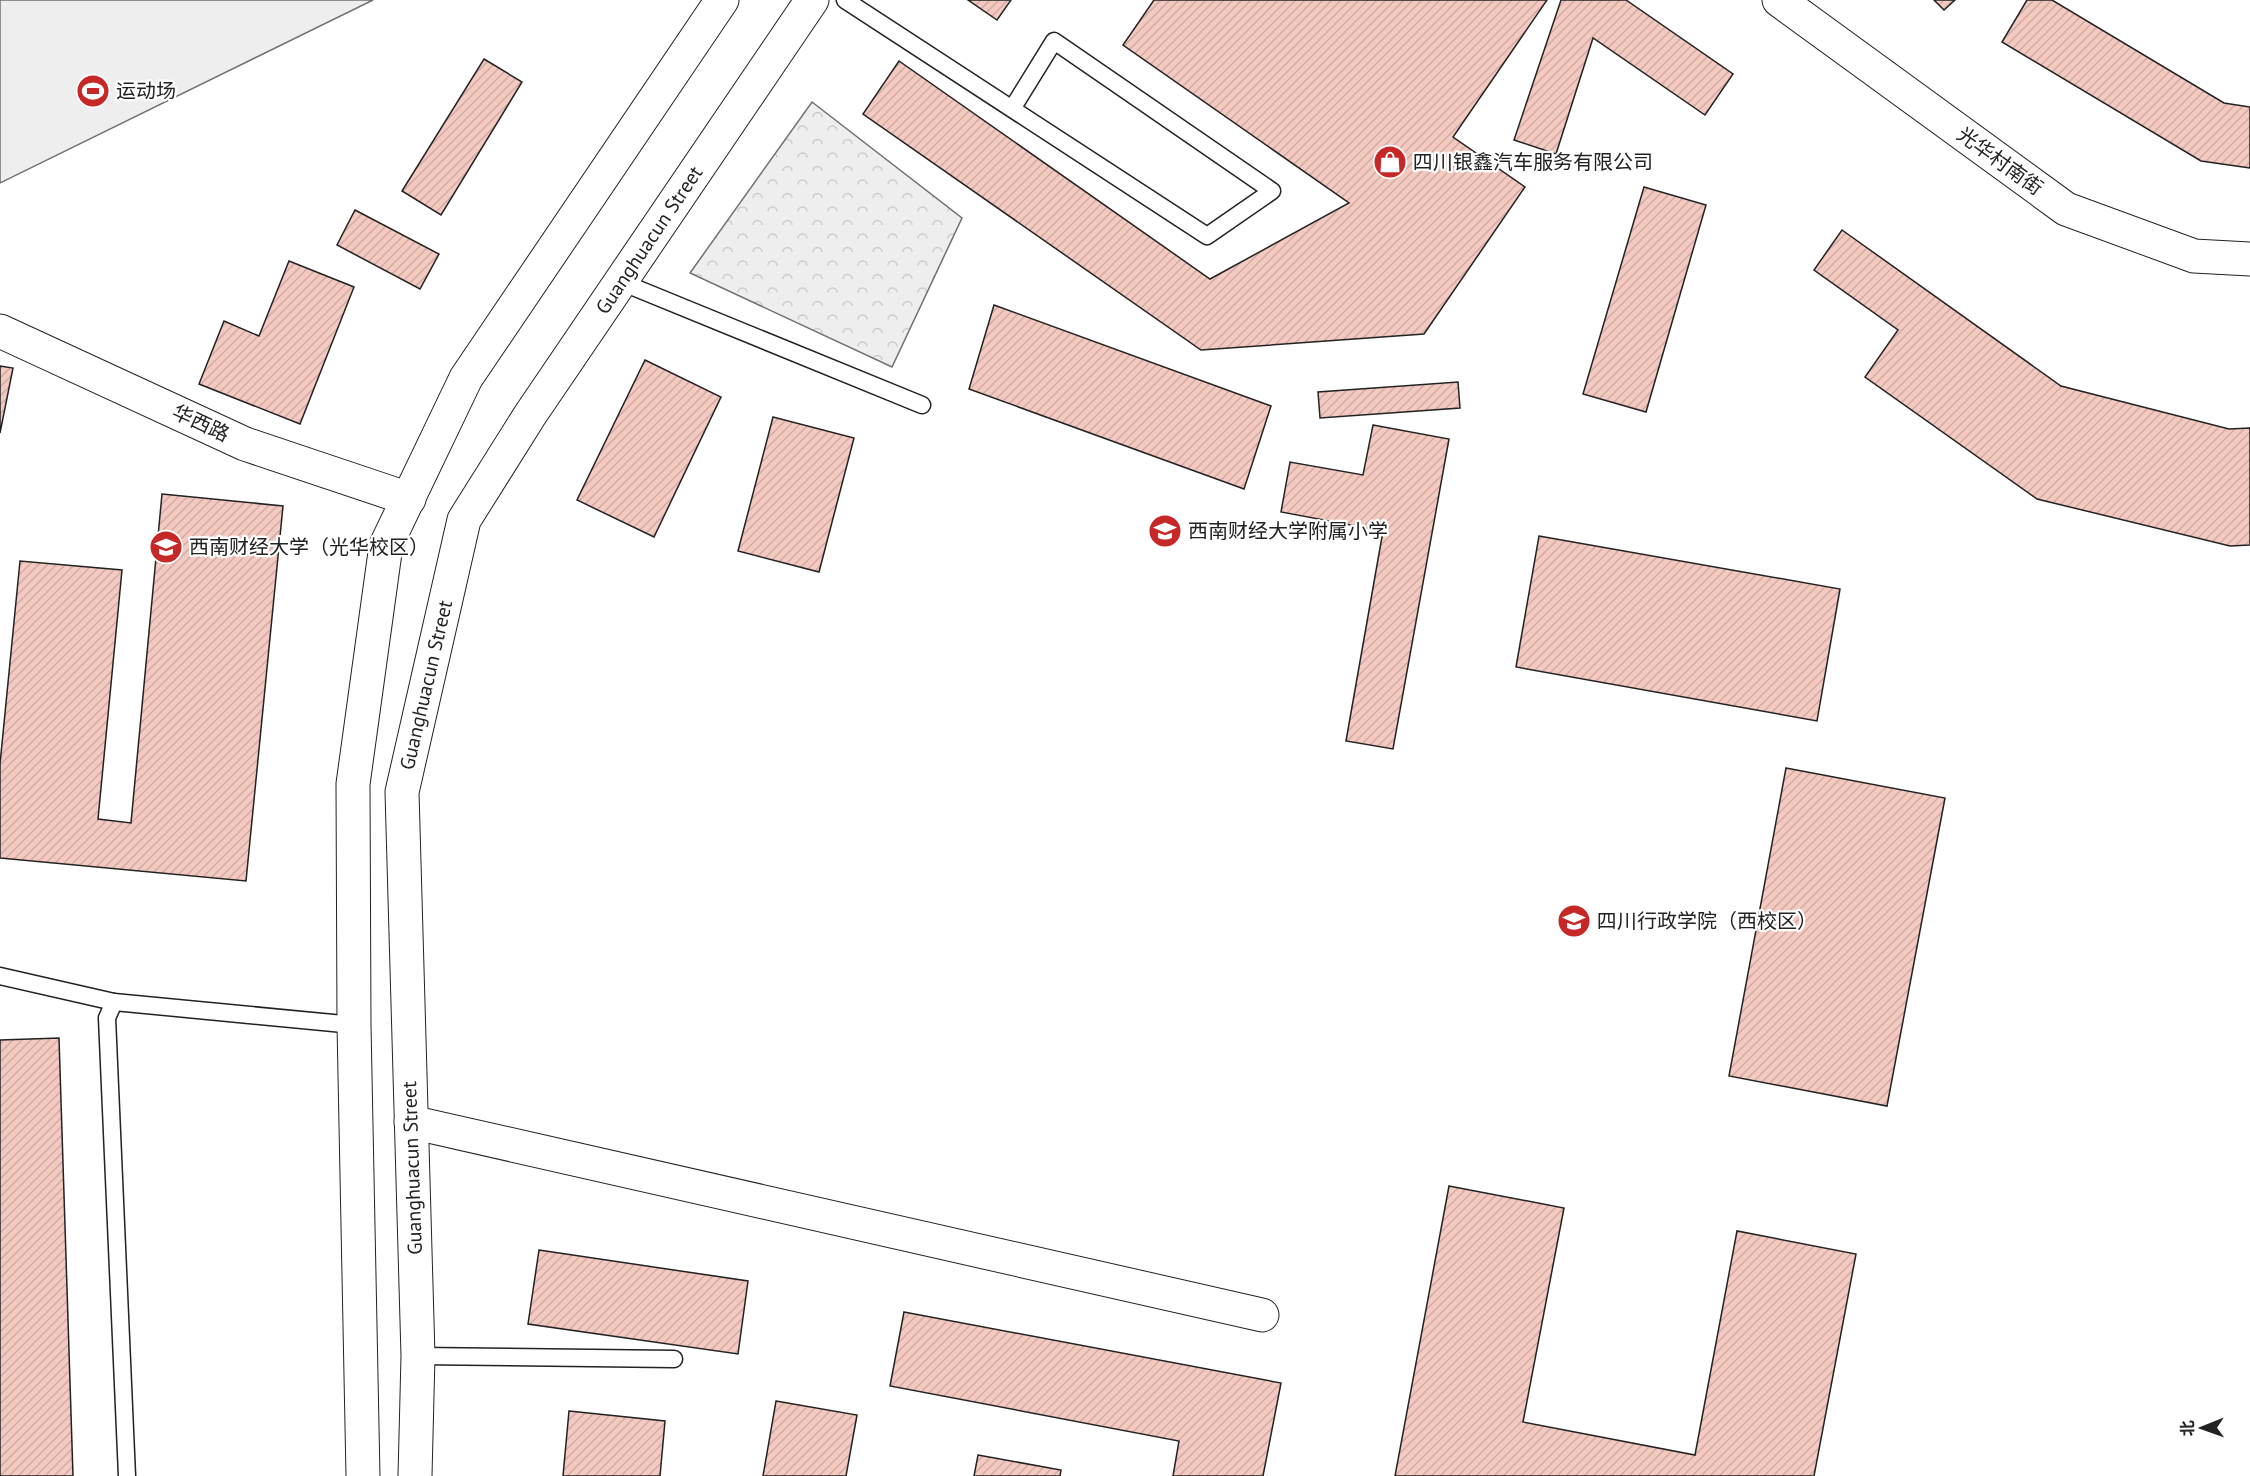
<svg xmlns="http://www.w3.org/2000/svg" width="2250" height="1476" viewBox="0 0 2250 1476" font-family="'PT Sans','Noto Sans SC',sans-serif">
<defs>
<pattern id="park-crowns" width="20" height="18" patternUnits="userSpaceOnUse" patternTransform="scale(1.5)"><rect width="20" height="18" fill="#eee"/><path d="M2 6a3 3 0 1 1 6 0M12 15a3 3 0 1 1 6 0" fill="none" stroke="#ccc"/></pattern>
<pattern id="building-hatch" width="6" height="6" patternUnits="userSpaceOnUse" patternTransform="scale(1.5)"><rect width="6" height="6" fill="#f3c9c0"/><path d="M-1 1l2-2M0 6l6-6M5 7l2-2" fill="none" stroke="#d0aca5"/></pattern>
</defs>
<rect width="100%" height="100%" fill="#fff"/>
<polygon fill="#eee" stroke="#6f6f6f" stroke-width="1.5" points="0,0 373,0 0,183"/>
<polygon fill="url(#park-crowns)" stroke="#6f6f6f" stroke-width="1.5" points="812,102 962,218 892,367 690,273"/>
<g fill="url(#building-hatch)" stroke="#222" stroke-width="1.5">
<polygon points="968,0 1011,0 997,20"/>
<polygon points="1154,0 1547,0 1453,137 1525,187 1424,334 1201,350 863,114 899,61 1210,279 1349,203 1123,45"/>
<polygon points="1561,0 1626,0 1733,74 1705,115 1593,38 1556,154 1514,140"/>
<polygon points="1934,0 1955,0 1944,10"/>
<polygon points="2027,0 2052,0 2224,103 2250,107 2250,168 2201,161 2002,42"/>
<polygon points="484,59 522,82 441,215 402,191"/>
<polygon points="1644,187 1706,205 1646,412 1583,394"/>
<polygon points="355,210 439,254 420,289 337,245"/>
<polygon points="1842,230 2061,386 2229,429 2250,428 2250,545 2230,546 2037,499 1865,377 1898,330 1814,270"/>
<polygon points="289,261 354,287 300,424 199,384 224,321 259,336"/>
<polygon points="994,305 1271,406 1244,489 969,389"/>
<polygon points="645,360 721,397 654,537 577,500"/>
<polygon points="0,366 13,368 0,433"/>
<polygon points="1458,382 1460,408 1320,418 1318,392"/>
<polygon points="773,417 854,438 819,572 738,551"/>
<polygon points="1373,425 1449,439 1393,749 1346,741 1383,531 1281,512 1290,462 1363,475"/>
<polygon points="162,494 283,506 246,881 0,858 0,764 20,561 122,570 98,819 131,823"/>
<polygon points="1539,536 1840,589 1817,721 1516,667"/>
<polygon points="1786,768 1945,798 1887,1106 1729,1076"/>
<polygon points="59,1038 73,1476 0,1476 0,1040"/>
<polygon points="1449,1186 1564,1208 1523,1422 1695,1455 1737,1231 1856,1254 1814,1476 1395,1476"/>
<polygon points="539,1250 748,1281 738,1354 528,1324"/>
<polygon points="904,1312 1281,1383 1263,1476 1173,1476 1179,1441 890,1386"/>
<polygon points="776,1401 857,1415 846,1476 763,1476"/>
<polygon points="569,1411 665,1421 660,1476 563,1476"/>
<polygon points="978,1455 1061,1470 1060,1476 974,1476"/>
</g>
<g fill="none" stroke-linecap="round" stroke-linejoin="round">
<g stroke="#222" stroke-width="19">
<g id="lane">
<polyline points="845,0 1207,236 1272,191 1054,41 1012,109"/>
<polyline points="621,282 922,405"/>
<polyline points="0,976 114,1002 354,1025"/>
<polyline points="114,1002 107,1018 127,1476"/>
<polyline points="418,1356 674,1359"/>
</g>
</g>
<g stroke="#222" stroke-width="35">
<g id="street">
<polyline points="1779,0 2066,209 2194,256 2250,259"/>
<polyline points="0,331 245,444 409,499"/>
<polyline points="411,1122 1262,1315"/>
</g>
</g>
<g stroke="#222" stroke-width="35">
<g id="secondary">
<polyline points="363,1476 354,1025 353,784 386,545 466,378 722,0"/>
<polyline points="415,1476 418,1356 402,792 464,520 530,415 812,0"/>
</g>
</g>
<use href="#lane" stroke="#fff" stroke-width="16"/>
<use href="#street" stroke="#fff" stroke-width="33"/>
<use href="#secondary" stroke="#fff" stroke-width="33"/>
</g>
<defs>
<g id="stadium-disc" transform="scale(1.725)"><circle r="9.5" fill="#c62828" stroke="#fff"/><path d="M0-5a6.5 5 0 1 0 0 10a6.5 5 0 1 0 0-10ZM-3.5-1.8h7v3.6h-7Z" fill="#fff"/></g>
<g id="shop-disc" transform="scale(1.725)"><circle r="9.5" fill="#c62828" stroke="#fff"/><path d="M-5-2.5h2.3a2.7 3.5 0 0 1 5.4 0H5L5.5 6h-11ZM-1.5-2.5h3a1.5 2.3 0 0 0-3 0Z" fill="#fff"/></g>
<g id="school-disc" transform="scale(1.725)"><circle r="9.5" fill="#c62828" stroke="#fff"/><path d="M0-5L7-2L0 1L-7-2ZM-4 1L0 2.5L4 1V4Q0 6-4 4Z" fill="#fff"/></g>
<g id="university-disc" transform="scale(1.725)"><circle r="9.5" fill="#c62828" stroke="#fff"/><path d="M0-5L7-2L0 1L-7-2ZM-4 1L0 2.5L4 1V4Q0 6-4 4Z" fill="#fff"/></g>
</defs>
<g fill-rule="evenodd">
<use href="#stadium-disc" x="93" y="91"/>
<use href="#shop-disc" x="1390" y="162"/>
<use href="#school-disc" x="1165" y="531"/>
<use href="#university-disc" x="166" y="547"/>
<use href="#university-disc" x="1574" y="921"/>
</g>
<g text-anchor="middle" dominant-baseline="central" stroke-width="4.5" stroke-linejoin="round" paint-order="stroke">
<g font-size="20" fill="#222" stroke="#fff" text-anchor="start">
<text x="116" y="91">运动场</text>
<text x="1413" y="162">四川银鑫汽车服务有限公司</text>
<text x="1188" y="531">西南财经大学附属小学</text>
<text x="189" y="547">西南财经大学（光华校区）</text>
<text x="1597" y="921">四川行政学院（西校区）</text>
</g>
<g font-size="20" fill="#222" stroke="#fff">
<text transform="translate(2000 161) rotate(36)">光华村南街</text>
<text transform="translate(649 240) rotate(-56)">Guanghuacun Street</text>
<text transform="translate(201 423) rotate(25)">华西路</text>
<text transform="translate(426 685) rotate(-77)">Guanghuacun Street</text>
<text transform="translate(412 1168) rotate(-92)">Guanghuacun Street</text>
</g>
</g>
<g transform="translate(2202 1428) rotate(269)" stroke="#ffffff" stroke-width="4.5" paint-order="stroke">
<path d="M0-4.5L10 22L0 15L-10 22Z" fill="#222222"/>
<text y="-9" font-size="16" font-weight="bold" text-anchor="middle" fill="#222222">北</text>
</g>
</svg>
